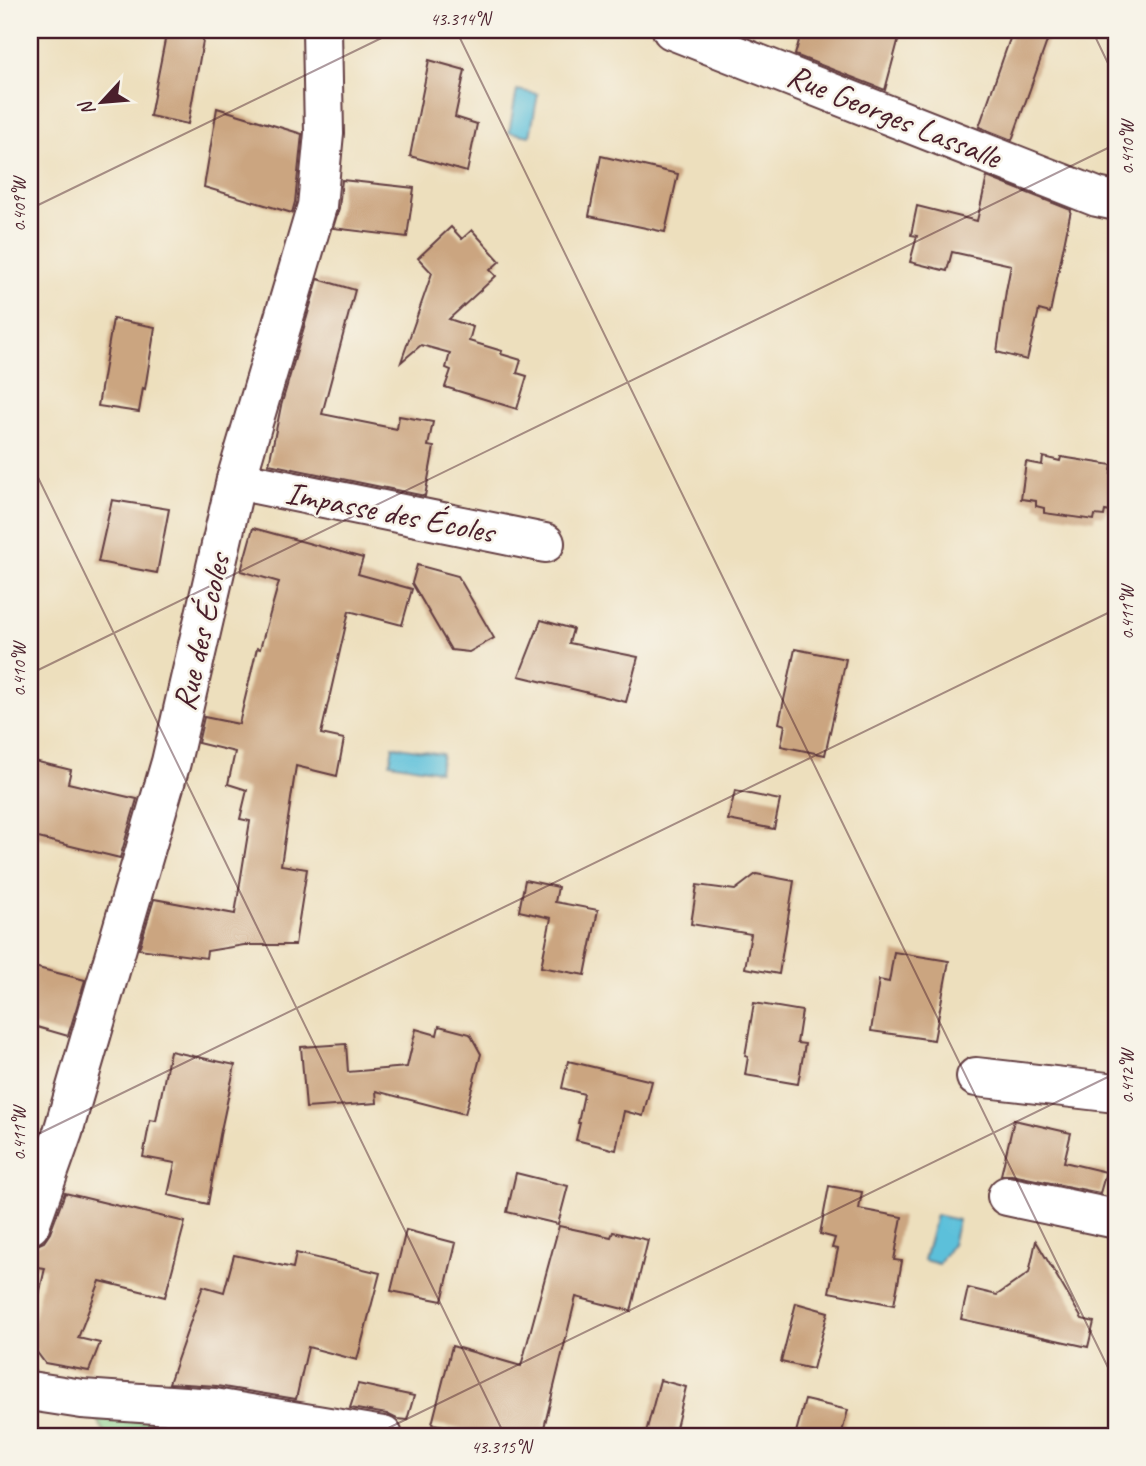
<svg xmlns="http://www.w3.org/2000/svg" width="1146" height="1466" viewBox="0 0 1146 1466" font-family="Caveat,sans-serif">
<rect width="100%" height="100%" fill="#f7f3e8"/>
<filter id="ink" filterUnits="userSpaceOnUse"><feTurbulence type="fractalNoise" baseFrequency=".0143" numOctaves="2"/><feDisplacementMap in="SourceGraphic" scale="14" xChannelSelector="R" yChannelSelector="G"/><feConvolveMatrix kernelMatrix="1 2 1 2 8 2 1 2 1" color-interpolation-filters="sRGB"/></filter>
<filter id="wash" filterUnits="userSpaceOnUse"><feTurbulence type="fractalNoise" baseFrequency=".00686" numOctaves="4" result="noise"/><feDisplacementMap in="SourceGraphic" scale="28" xChannelSelector="R" yChannelSelector="G"/><feGaussianBlur stdDeviation="1.57" result="paint"/><feColorMatrix in="noise" values="0 0 0 0 0 0 0 0 0 0 0 0 0 0 0 0 0 1.4 0 .05"/><feComposite in="paint" operator="in"/></filter>
<g filter="url(#wash)">
<rect width="100%" height="100%" fill="#eddfbd"/>
<polygon fill="#88d08b" stroke="#69785b" stroke-width="2" points="92,1410 182,1421 178,1436 106,1436"/>
<g fill="#5cc0da" stroke="#537082" stroke-width="2">
<polygon points="517,90 538,94 530,136 509,132"/>
<polygon points="393,746 442,754 439,771 390,763"/>
<polygon points="936,1215 958,1220 952,1244 939,1264 924,1260"/>
</g>
<g id="blocks">
<g fill="#cba580">
<polygon points="167,30 205,30 188,124 150,116"/>
<polygon points="802,30 901,30 885,90 795,55"/>
<polygon points="1013,30 1051,30 1012,140 979,127"/>
<polygon points="429,60 465,70 455,117 477,124 467,172 410,156"/>
<polygon points="217,108 302,134 295,202 292,213 204,187"/>
<polygon points="601,156 678,174 665,232 589,216"/>
<polygon points="987,177 1071,210 1050,313 1039,310 1027,360 997,352 1006,291 1011,265 952,252 947,271 910,262 917,236 911,235 917,206 977,221"/>
<polygon points="342,180 414,188 407,237 333,228 339,208"/>
<polygon points="451,227 462,239 472,230 500,261 490,270 496,276 449,319 473,327 469,341 502,351 501,354 521,360 517,373 527,376 517,409 445,387 451,370 446,368 450,353 421,345 401,362 432,273 418,258"/>
<polygon points="318,279 355,290 322,414 397,429 399,416 433,422 428,446 434,447 425,496 269,464 281,406"/>
<polygon points="113,319 155,327 145,389 143,388 139,412 98,406"/>
<polygon points="1043,457 1060,461 1061,457 1112,465 1111,474 1116,475 1116,513 1105,511 1104,516 1095,515 1094,520 1044,513 1044,508 1036,506 1036,501 1021,499 1026,462 1042,465"/>
<polygon points="112,500 169,509 157,573 98,562"/>
<polygon points="253,528 363,558 358,574 412,589 402,625 349,611 321,734 344,739 337,776 296,766 281,865 307,869 295,945 244,945 207,951 206,958 139,949 154,899 235,914 250,821 240,819 247,790 228,784 235,752 198,743 204,717 239,724 257,648 260,649 279,582 241,571"/>
<polygon points="417,565 458,576 494,638 469,652 451,650 412,583"/>
<polygon points="541,620 573,629 569,643 638,657 626,702 519,676"/>
<polygon points="795,649 846,659 825,755 781,746 785,725 779,723"/>
<polygon points="30,760 71,770 68,783 137,799 120,858 30,836"/>
<polygon points="735,791 780,800 774,829 728,820"/>
<polygon points="756,874 794,881 779,974 745,968 751,934 691,924 697,885 735,890"/>
<polygon points="525,880 558,887 555,902 598,910 585,975 541,967 551,918 519,911"/>
<polygon points="894,952 949,961 934,1040 871,1031 879,980 889,982"/>
<polygon points="30,966 85,980 68,1036 30,1025"/>
<polygon points="754,1003 802,1011 797,1043 805,1044 798,1084 745,1075 748,1057 745,1056"/>
<polygon points="439,1026 470,1034 481,1054 465,1114 376,1091 377,1103 306,1108 301,1047 346,1044 348,1072 407,1067 416,1029 437,1035"/>
<polygon points="170,1051 235,1065 220,1135 208,1204 168,1195 175,1163 143,1157 150,1120 156,1121"/>
<polygon points="568,1061 652,1081 643,1116 624,1111 616,1150 576,1140 580,1123 578,1123 584,1094 562,1088"/>
<polygon points="1014,1120 1071,1133 1064,1162 1106,1172 1100,1193 1012,1175 1001,1175"/>
<polygon points="516,1173 568,1186 558,1224 507,1212"/>
<polygon points="829,1186 862,1192 859,1209 902,1217 894,1260 902,1261 894,1305 829,1292 838,1249 832,1248 835,1238 820,1234"/>
<polygon points="65,1193 185,1222 165,1297 100,1281 78,1338 100,1343 89,1371 45,1363 30,1343 30,1335 45,1268 30,1266 30,1246 35,1246 44,1242 50,1233"/>
<polygon points="559,1226 611,1237 613,1232 648,1240 631,1311 576,1297 542,1436 506,1436 432,1424 452,1346 521,1366"/>
<polygon points="406,1230 456,1243 442,1301 391,1291"/>
<polygon points="1036,1241 1082,1319 1094,1322 1088,1347 961,1319 968,1288 997,1295 1029,1273"/>
<polygon points="296,1253 380,1273 357,1360 308,1347 296,1399 217,1386 169,1383 203,1286 224,1292 234,1255 293,1268"/>
<polygon points="796,1303 828,1312 813,1369 781,1362"/>
<polygon points="660,1380 686,1387 674,1436 645,1436"/>
<polygon points="358,1384 414,1396 407,1420 397,1419 387,1414 350,1408"/>
<polygon points="805,1400 848,1410 841,1436 795,1436"/>
</g>
</g>
</g>
<g filter="url(#ink)">
<use href="#blocks" fill-opacity="0" stroke="#623c41" stroke-width="2"/>
<g fill="none" stroke-linecap="round" stroke-linejoin="round">
<g stroke="#623c41" stroke-width="42">
<g id="minor">
<polyline points="672,30 1097,197 1116,201"/>
<polyline points="236,480 545,543"/>
<polyline points="976,1077 1116,1093"/>
<polyline points="1007,1196 1116,1219"/>
<polyline points="30,1225 63,1132 171,762 236,480 317,206 324,133 322,30"/>
<polyline points="30,1391 82,1399 214,1408 383,1436"/>
</g>
</g>
<use href="#minor" stroke="#fff" stroke-width="38"/>
</g>
</g>
<path fill="none" stroke="#4a1f2b" stroke-width="2" stroke-opacity="0.45" d="M456 30 1116 1384M1092 30 1116 80M30 209 398 30M30 461 505 1436M30 674 1116 144M30 1138 1116 609M372 1436 1116 1073"/>
<g text-anchor="middle" dominant-baseline="central" stroke-width="5" stroke-linejoin="round" paint-order="stroke">
<g font-size="33" fill="#4a1f2b" stroke="#f7f3e8">
<text transform="translate(894 116) rotate(22)">Rue Georges Lassalle</text>
<text transform="translate(390 512) rotate(11)">Impasse des Écoles</text>
<text transform="translate(201 632) rotate(-77)">Rue des Écoles</text>
</g>
</g>
<rect width="1146" height="1466" fill="none" stroke="#f7f3e8" stroke-width="77"/>
<g transform="translate(102 102) rotate(244)" stroke="#f7f3e8" stroke-width="5" paint-order="stroke">
<path d="M0-5L12 26L0 18L-12 26Z" fill="#4a1f2b"/>
<text y="-10" font-size="19" font-weight="bold" text-anchor="middle" fill="#4a1f2b">N</text>
</g>
<rect x="38" y="38" width="1070" height="1390" fill="none" stroke="#4a1f2b" stroke-width="2.5"/>
<g font-size="18" text-anchor="middle" fill="#4a1f2b">
<text x="460" y="25">43.314°N</text>
<text transform="translate(1127 148) rotate(-90)" y="6">0.410°W</text>
<text transform="translate(19 205) rotate(-90)" y="6">0.409°W</text>
<text transform="translate(1127 613) rotate(-90)" y="6">0.411°W</text>
<text transform="translate(19 670) rotate(-90)" y="6">0.410°W</text>
<text transform="translate(1127 1077) rotate(-90)" y="6">0.412°W</text>
<text transform="translate(19 1134) rotate(-90)" y="6">0.411°W</text>
<text x="501" y="1453">43.315°N</text>
</g>
</svg>
